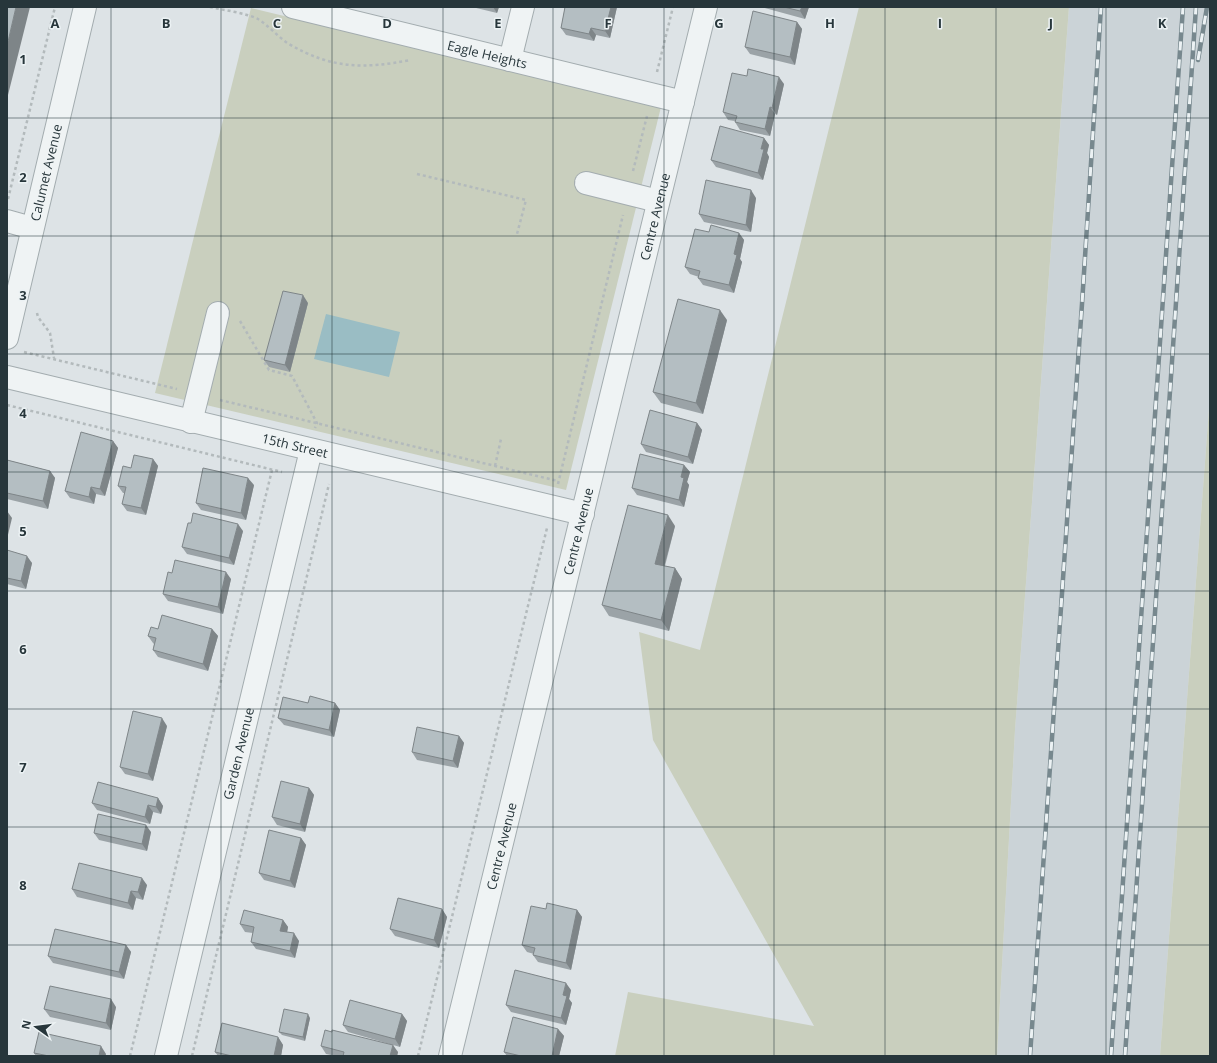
<svg xmlns="http://www.w3.org/2000/svg" width="1217" height="1063" viewBox="0 0 1217 1063" font-family="'Open Sans',sans-serif">
<rect width="100%" height="100%" fill="#dde3e6"/>
<polygon fill="#cbd3d7" points="1069,7 1210,7 1210,396 1160,1056 997,1056 1015,730"/>
<g fill="#c9cfbe">
<polygon points="859,7 1069,7 1015,730 997,1056 615,1056 628,992 814,1026 653,740 639,632 700,650"/>
<polygon points="251,8 661,107 566,490 155,393"/>
<polygon points="1210,396 1210,1056 1160,1056"/>
</g>
<polygon fill="#9abdc4" points="326,314 400,332 389,377 314,359"/>
<g fill="none" stroke-linecap="round" stroke-linejoin="round">
<g stroke="#a3acaf" stroke-width="24">
<g id="minor">
<path id="s1" d="M293 7 683 102"/>
<polyline points="510,60 523,7"/>
<polyline points="586,183 658,201"/>
<polyline points="7,221 32,228"/>
<path id="s2" d="M7 338 85 7"/>
<path id="s3" d="M7 377 583 514"/>
<polyline points="191,422 218,313"/>
<path id="s4" d="M166 1056 311 450"/>
<path id="s5" d="M450 1056 706 7"/>
</g>
</g>
<g stroke="#b3babc" stroke-width="2.5" stroke-dasharray="3 3" stroke-linecap="butt">
<path d="M210 7C223 10 246 13 258 19 269 26 278 37 289 44 332 69 363 69 411 60"/>
<polyline points="657,72 673,7"/>
<polyline points="633,171 647,116"/>
<polyline points="417,174 526,200 517,234"/>
<polyline points="8,199 55,7"/>
<polyline points="37,313 38,317 50,333 54,358"/>
<polyline points="240,321 269,370 292,376 317,423 315,428"/>
<polyline points="24,352 177,389"/>
<polyline points="220,400 558,481"/>
<polyline points="7,405 282,472"/>
<polyline points="495,466 501,439"/>
<polyline points="558,484 623,215"/>
<polyline points="130,1056 272,470"/>
<polyline points="192,1056 329,484"/>
<polyline points="418,1056 547,528"/>
</g>
<use href="#minor" stroke="#eff3f4" stroke-width="22"/>
<g stroke="#77888e" stroke-width="4.5">
<g id="rail">
<polyline points="1198,60 1207,7"/>
<polyline points="1030,1056 1082,304 1101,7"/>
<polyline points="1111,1056 1183,7"/>
<polyline points="1125,1056 1196,7"/>
</g>
</g>
<use href="#rail" stroke="#ecf2f4" stroke-width="3" stroke-dasharray="9" stroke-linecap="butt"/>
</g>
<g fill="#9ba3a7">
<polygon points="472,7 499,7 497,13"/>
<polygon points="565,7 617,7 610,38 596,35 594,41 566,35 561,28"/>
<polygon points="761,7 809,7 805,19"/>
<polygon points="797,22 802,29 795,65 750,54 745,47"/>
<polygon points="747,76 784,84 777,115 775,114 770,136 740,130 735,122 735,121 728,120 723,112"/>
<polygon points="764,138 769,145 767,153 769,157 763,180 716,167 711,160"/>
<polygon points="756,198 751,232 704,222 699,214"/>
<polygon points="709,232 739,233 744,240 740,259 742,262 734,293 703,285 698,278 699,277 690,274 685,267"/>
<polygon points="308,303 290,372 269,367 264,360"/>
<polygon points="727,320 703,414 661,403 653,392"/>
<polygon points="697,423 702,430 693,464 646,452 641,444"/>
<polygon points="113,441 118,448 105,496 96,494 94,504 70,498 65,491"/>
<polygon points="153,459 158,466 146,515 127,511 122,504 125,493 123,493 118,486 131,468"/>
<polygon points="7,460 50,471 55,478 48,509 7,499"/>
<polygon points="684,465 690,472 687,482 689,485 684,507 637,495 632,488"/>
<polygon points="254,485 246,520 201,510 196,503"/>
<polygon points="675,526 665,566 675,568 682,579 669,631 609,616 602,605"/>
<polygon points="243,531 234,565 187,554 182,547"/>
<polygon points="7,550 32,563 26,589 7,584"/>
<polygon points="172,573 231,579 223,614 168,601 163,594"/>
<polygon points="158,629 212,629 218,636 208,671 158,657 153,650 154,644 153,643 148,636"/>
<polygon points="308,703 335,703 340,710 334,737 284,725 278,718"/>
<polygon points="167,726 153,781 125,774 120,767"/>
<polygon points="459,736 464,743 458,768 417,760 412,752"/>
<polygon points="309,788 314,795 305,832 277,825 272,817"/>
<polygon points="158,798 163,806 161,814 153,812 150,824 97,810 92,803"/>
<polygon points="151,832 147,851 99,840 94,833"/>
<polygon points="301,838 306,845 295,888 264,880 259,873"/>
<polygon points="147,885 143,900 136,898 133,910 77,897 72,889"/>
<polygon points="442,909 447,917 439,948 395,936 390,929"/>
<polygon points="546,909 577,910 582,917 571,970 538,962 533,955 534,954 527,952 522,945"/>
<polygon points="283,920 288,927 287,932 299,941 295,958 256,949 251,942 253,933 245,932 240,924"/>
<polygon points="126,945 131,952 124,979 53,963 48,956"/>
<polygon points="571,990 569,999 572,1003 566,1025 511,1012 506,1005"/>
<polygon points="116,1007 111,1030 50,1017 44,1009"/>
<polygon points="402,1014 407,1021 400,1047 348,1032 343,1025"/>
<polygon points="310,1018 305,1041 282,1035 279,1032"/>
<polygon points="558,1029 564,1036 559,1056 507,1056 504,1052"/>
<polygon points="332,1032 398,1052 397,1056 336,1056 326,1054 321,1046"/>
<polygon points="278,1037 283,1045 281,1056 218,1056 215,1052"/>
<polygon points="34,1053 106,1054 105,1056 36,1056"/>
</g>
<g fill="#7e8588">
<polygon points="16,7 30,7 7,99 7,46"/>
<polygon points="493,7 499,7 497,13"/>
<polygon points="611,7 617,7 610,38 605,31"/>
<polygon points="802,7 809,7 805,19 800,11"/>
<polygon points="797,22 802,29 795,65 790,57"/>
<polygon points="591,28 596,35 594,41 589,34"/>
<polygon points="779,77 784,84 777,115 772,108"/>
<polygon points="770,107 775,114 770,136 765,129"/>
<polygon points="764,138 769,145 767,153 769,157 763,180 758,173 761,149"/>
<polygon points="751,190 756,198 751,232 746,225"/>
<polygon points="739,233 744,240 740,259 742,262 734,293 729,285 734,254"/>
<polygon points="303,295 308,303 290,372 285,365"/>
<polygon points="720,310 727,320 703,414 696,403"/>
<polygon points="697,423 702,430 693,464 688,457"/>
<polygon points="113,441 118,448 105,496 100,489"/>
<polygon points="153,459 158,466 146,515 141,508"/>
<polygon points="684,465 690,472 687,482 689,485 684,507 679,500 681,477"/>
<polygon points="50,471 55,478 48,509 43,501"/>
<polygon points="248,478 254,485 246,520 241,513"/>
<polygon points="91,487 96,494 94,504 89,497"/>
<polygon points="7,511 12,518 7,539"/>
<polygon points="668,515 675,526 662,574 655,564"/>
<polygon points="238,524 243,531 234,565 229,558"/>
<polygon points="27,556 32,563 26,589 21,581"/>
<polygon points="675,568 682,579 669,631 661,620"/>
<polygon points="226,572 231,579 223,614 218,607"/>
<polygon points="212,629 218,636 208,671 203,664"/>
<polygon points="335,703 340,710 334,737 329,730"/>
<polygon points="162,718 167,726 153,781 148,774"/>
<polygon points="459,736 464,743 458,768 453,761"/>
<polygon points="309,788 314,795 305,832 300,824"/>
<polygon points="158,798 163,806 161,814 156,807"/>
<polygon points="148,805 153,812 150,824 145,817"/>
<polygon points="146,825 151,832 147,851 142,844"/>
<polygon points="301,838 306,845 295,888 290,881"/>
<polygon points="142,878 147,885 143,900 138,892"/>
<polygon points="131,891 136,898 133,910 128,903"/>
<polygon points="442,909 447,917 439,948 434,940"/>
<polygon points="577,910 582,917 571,970 566,963"/>
<polygon points="283,920 288,927 286,938 280,931"/>
<polygon points="294,933 299,941 295,958 290,951"/>
<polygon points="126,945 131,952 124,979 119,972"/>
<polygon points="566,983 571,990 569,999 572,1003 566,1025 561,1018 563,995"/>
<polygon points="111,999 116,1007 111,1030 106,1023"/>
<polygon points="308,1014 310,1018 305,1041 303,1037"/>
<polygon points="402,1014 407,1021 400,1047 395,1039"/>
<polygon points="558,1029 564,1036 559,1056 552,1056"/>
<polygon points="278,1037 283,1045 281,1056 274,1056"/>
<polygon points="393,1045 398,1052 397,1056 390,1056"/>
<polygon points="101,1046 106,1054 105,1056 99,1056"/>
</g>
<g fill="#b4bec2" stroke="#7e8588">
<polygon points="7,7 16,7 7,46"/>
<polygon points="565,7 611,7 605,31 591,28 589,34 561,28"/>
<polygon points="784,7 802,7 800,11"/>
<polygon points="753,11 797,22 790,57 745,47"/>
<polygon points="748,69 779,77 772,108 770,107 765,129 735,122 737,116 723,112 732,73 747,76"/>
<polygon points="720,126 764,138 761,149 764,149 758,173 711,160"/>
<polygon points="706,180 751,190 746,225 699,214"/>
<polygon points="711,225 739,233 734,254 737,255 729,285 698,278 700,271 685,267 695,229 709,232"/>
<polygon points="283,291 303,295 285,365 264,360"/>
<polygon points="678,299 720,310 696,403 653,392"/>
<polygon points="650,410 697,423 688,457 641,444"/>
<polygon points="81,432 113,441 100,489 91,487 89,497 65,491"/>
<polygon points="640,454 684,465 681,477 684,478 679,500 632,488"/>
<polygon points="134,455 153,459 141,508 122,504 126,487 118,486 123,466 131,468"/>
<polygon points="7,460 50,471 43,501 7,493"/>
<polygon points="203,468 248,478 241,513 196,503"/>
<polygon points="628,505 668,515 655,564 675,568 661,620 602,605"/>
<polygon points="193,513 238,524 229,558 182,547 188,523 191,523"/>
<polygon points="7,550 27,556 21,581 7,578"/>
<polygon points="175,560 226,572 218,607 163,594 168,572 172,573"/>
<polygon points="162,615 212,629 203,664 153,650 156,638 148,636 151,627 158,629"/>
<polygon points="310,696 335,703 329,730 278,718 283,697 308,703"/>
<polygon points="133,711 162,718 148,774 120,767"/>
<polygon points="417,727 459,736 453,761 412,752"/>
<polygon points="281,781 309,788 300,824 272,817"/>
<polygon points="98,782 158,798 156,807 148,805 145,817 92,803"/>
<polygon points="98,814 146,825 142,844 94,833"/>
<polygon points="269,830 301,838 290,881 259,873"/>
<polygon points="79,863 142,878 138,892 131,891 128,903 72,889"/>
<polygon points="398,898 442,909 434,940 390,929"/>
<polygon points="547,903 577,910 566,963 533,955 535,948 522,945 531,906 546,909"/>
<polygon points="244,910 283,920 280,931 294,933 290,951 251,942 254,927 240,924"/>
<polygon points="55,929 126,945 119,972 48,956"/>
<polygon points="515,970 566,983 563,995 567,996 561,1018 506,1005"/>
<polygon points="50,986 111,999 106,1023 44,1009"/>
<polygon points="350,1000 402,1014 395,1039 343,1025"/>
<polygon points="284,1009 308,1014 303,1037 279,1032"/>
<polygon points="513,1017 558,1029 552,1056 521,1056 504,1052"/>
<polygon points="222,1023 278,1037 274,1056 232,1056 215,1052"/>
<polygon points="325,1030 332,1032 332,1030 393,1045 390,1056 343,1056 344,1052 321,1046"/>
<polygon points="39,1032 101,1046 99,1056 49,1056 34,1053"/>
</g>
<path fill="none" stroke="#27363b" stroke-width="1" stroke-opacity="0.55" d="M111 7V1056M221 7V1056M332 7V1056M443 7V1056M553 7V1056M664 7V1056M774 7V1056M885 7V1056M996 7V1056M1106 7V1056M7 118H1210M7 236H1210M7 354H1210M7 472H1210M7 591H1210M7 709H1210M7 827H1210M7 945H1210"/>
<g text-anchor="middle" dominant-baseline="central" stroke-width="3" stroke-linejoin="round" paint-order="stroke">
<g font-size="13" fill="#27363b" stroke="#ecf2f4">
<text stroke="none"><textPath href="#s1" startOffset="200">Eagle Heights</textPath></text>
<text stroke="none"><textPath href="#s2" startOffset="170">Calumet Avenue</textPath></text>
<text stroke="none"><textPath href="#s5" startOffset="864">Centre Avenue</textPath></text>
<text stroke="none"><textPath href="#s3" startOffset="296">15th Street</textPath></text>
<text stroke="none"><textPath href="#s5" startOffset="540">Centre Avenue</textPath></text>
<text stroke="none"><textPath href="#s4" startOffset="311">Garden Avenue</textPath></text>
<text stroke="none"><textPath href="#s5" startOffset="216">Centre Avenue</textPath></text>
</g>
</g>
<g font-size="13" text-anchor="middle" font-weight="bold" fill="#27363b" stroke="#ecf2f4" stroke-width="3" stroke-linejoin="round" paint-order="stroke">
<text x="55" y="28">A</text>
<text x="166" y="28">B</text>
<text x="277" y="28">C</text>
<text x="387" y="28">D</text>
<text x="498" y="28">E</text>
<text x="608" y="28">F</text>
<text x="719" y="28">G</text>
<text x="830" y="28">H</text>
<text x="940" y="28">I</text>
<text x="1051" y="28">J</text>
<text x="1162" y="28">K</text>
<text x="23" y="64">1</text>
<text x="23" y="182">2</text>
<text x="23" y="300">3</text>
<text x="23" y="418">4</text>
<text x="23" y="536">5</text>
<text x="23" y="654">6</text>
<text x="23" y="772">7</text>
<text x="23" y="890">8</text>
</g>
<rect width="1217" height="1063" fill="none" stroke="#27363b" stroke-width="16"/>
<g transform="translate(36 1027) rotate(284)" stroke="#ecf2f4" stroke-width="3" paint-order="stroke">
<path d="M0-3L7 15L0 10L-7 15Z" fill="#27363b"/>
<text y="-6" font-size="11" font-weight="bold" text-anchor="middle" fill="#27363b">N</text>
</g>
</svg>
